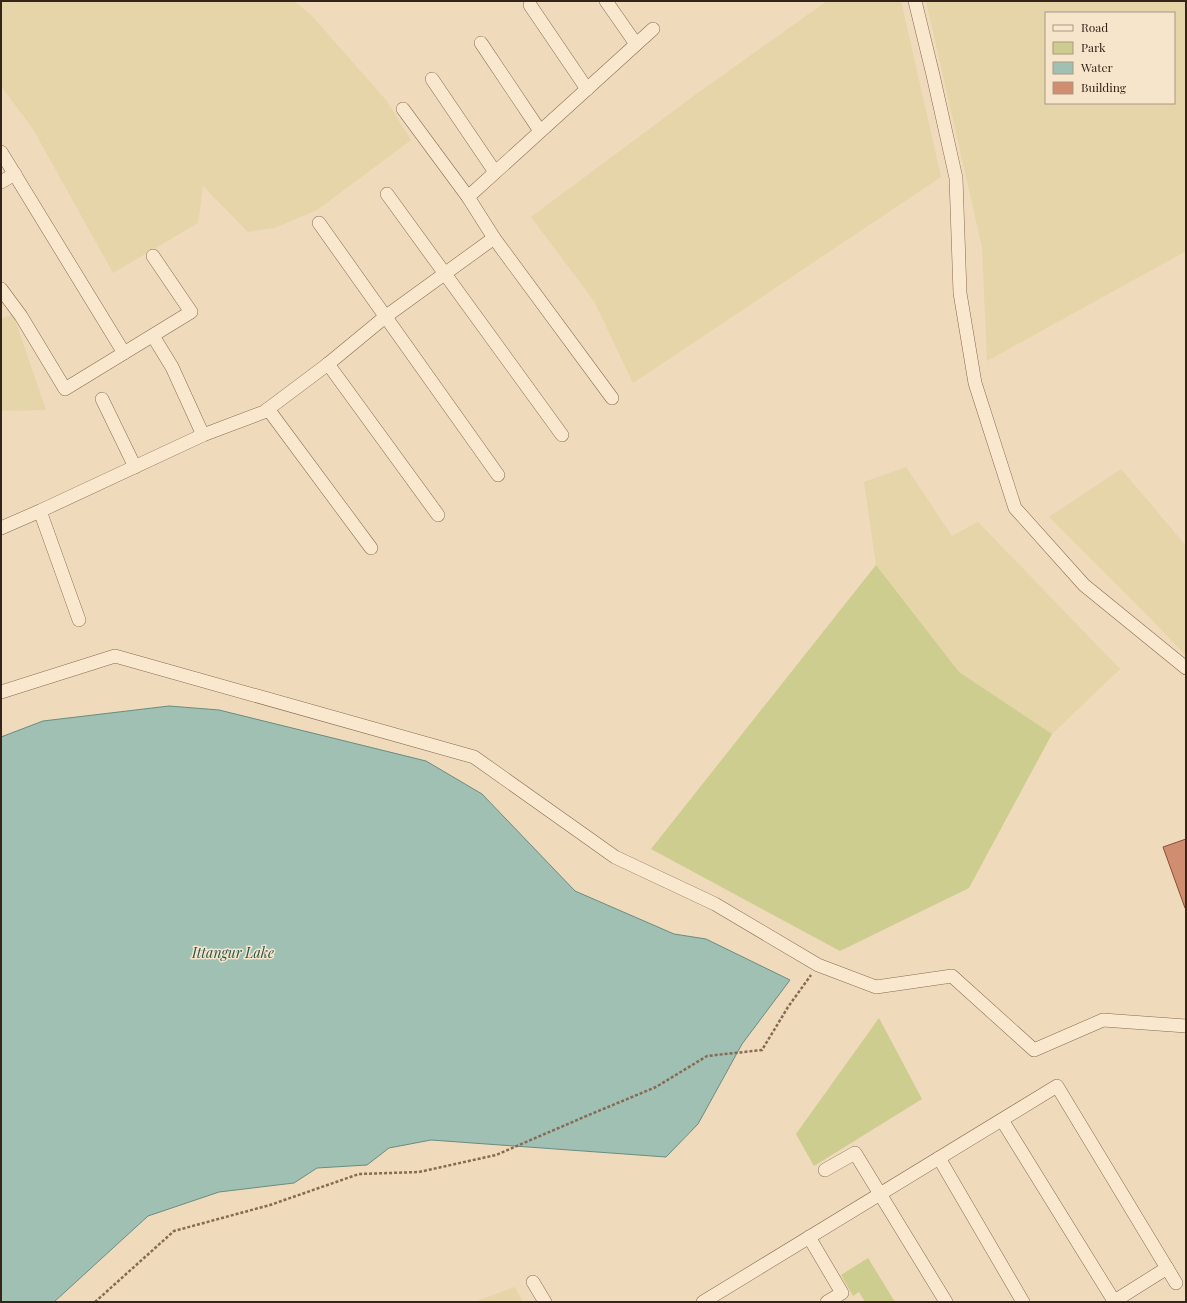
<svg xmlns="http://www.w3.org/2000/svg" width="1187" height="1303" viewBox="0 0 1187 1303" font-family="'Playfair Display',serif">
<rect width="100%" height="100%" fill="#efdabb"/>
<g fill="#e5d5a8" fill-rule="evenodd">
<polygon points="1,1 294,1 312,16 386,100 411,140 317,210 274,228 248,232 203,186 198,223 113,273 33,129 1,86"/>
<polygon points="827,1 901,1 941,177 633,383 594,301 531,217 695,95"/>
<path d="M926 1H1186V251L987 361 982 247ZM1046 13H1174V103H1046Z"/>
<polygon points="13,314 46,410 1,411 1,319"/>
<polygon points="906,467 952,536 978,522 1120,669 1052,734 959,672 876,565 864,482"/>
<polygon points="1121,469 1186,546 1186,656 1158,626 1049,517"/>
<polygon points="515,1287 523,1302 474,1302"/>
</g>
<g fill="#cdcd8f">
<polygon points="876,565 959,672 1052,734 969,888 840,951 651,849"/>
<polygon points="879,1018 922,1099 814,1166 796,1134"/>
<polygon points="868,1258 895,1302 865,1302 859,1292 853,1296 841,1275"/>
</g>
<polygon fill="#a0c0b3" stroke="#678d80" points="169,706 219,710 426,761 482,794 575,891 674,934 706,939 790,980 742,1044 698,1124 666,1157 431,1140 389,1148 367,1165 317,1168 294,1183 219,1192 148,1216 54,1302 1,1302 1,737 43,721"/>
<polygon fill="#d08d6f" stroke="#875039" points="1186,839 1186,908 1185,908 1163,847"/>
<g fill="none" stroke-linecap="round" stroke-linejoin="round">
<g stroke="#876a54" stroke-width="14">
<g id="minor">
<polyline points="606,1 636,44"/>
<polyline points="915,1 933,75 956,178 960,293 975,383 1015,508 1084,585 1186,668"/>
<polyline points="530,5 587,89"/>
<polyline points="481,43 540,131"/>
<polyline points="432,79 495,172"/>
<polyline points="403,109 468,197 494,238 612,398"/>
<polyline points="1,152 124,353"/>
<polyline points="1,182 15,174"/>
<polyline points="387,194 562,435"/>
<polyline points="468,197 653,29"/>
<polyline points="319,223 498,475"/>
<polyline points="1,289 21,316 65,389 191,312 153,256"/>
<polyline points="153,336 172,367 203,435"/>
<polyline points="328,364 438,515"/>
<polyline points="102,399 135,467"/>
<polyline points="268,409 371,548"/>
<polyline points="40,511 79,620"/>
<polyline points="1,528 40,511 203,435 264,412 328,364 385,317 494,238"/>
<polyline points="1,692 115,656 474,757 615,857 715,904 818,965 876,987 952,976 1034,1050 1103,1020 1186,1026"/>
<polyline points="1002,1120 1114,1301"/>
<polyline points="939,1158 1023,1302"/>
<polyline points="825,1170 855,1153 946,1302"/>
<polyline points="809,1237 842,1293 827,1302"/>
<polyline points="533,1282 545,1302"/>
<polyline points="703,1302 1057,1086 1176,1283"/>
<polyline points="1113,1302 1167,1268"/>
</g>
</g>
<polyline stroke="#876a54" stroke-width="2.5" stroke-dasharray="3 2" stroke-linecap="butt" points="95,1302 174,1231 270,1205 359,1174 419,1172 496,1155 584,1117 656,1087 707,1056 762,1050 788,1007 811,975"/>
<use href="#minor" stroke="#fae8ce" stroke-width="13"/>
</g>
<g text-anchor="middle" dominant-baseline="central" stroke-width="3" stroke-linejoin="round" paint-order="stroke">
<g font-size="14" font-style="italic" fill="#28564e" stroke="#f7e5cb">
<text x="233" y="952">Ittangur Lake</text>
</g>
</g>
<rect width="1187" height="1303" fill="none" stroke="#35241a" stroke-width="4"/>
<rect x="1045" y="12" width="130" height="92" fill="#f7e5cb" stroke="#a99884"/>
<rect x="1053" y="25" width="20" height="6" fill="#fae8ce" stroke="#a99884"/>
<text x="1081" y="32" font-size="12" fill="#35241a">Road</text>
<rect x="1053" y="42" width="20" height="12" fill="#cdcd8f" stroke="#a99884"/>
<text x="1081" y="52" font-size="12" fill="#35241a">Park</text>
<rect x="1053" y="62" width="20" height="12" fill="#a0c0b3" stroke="#a99884"/>
<text x="1081" y="72" font-size="12" fill="#35241a">Water</text>
<rect x="1053" y="82" width="20" height="12" fill="#d08d6f" stroke="#a99884"/>
<text x="1081" y="92" font-size="12" fill="#35241a">Building</text>
</svg>
